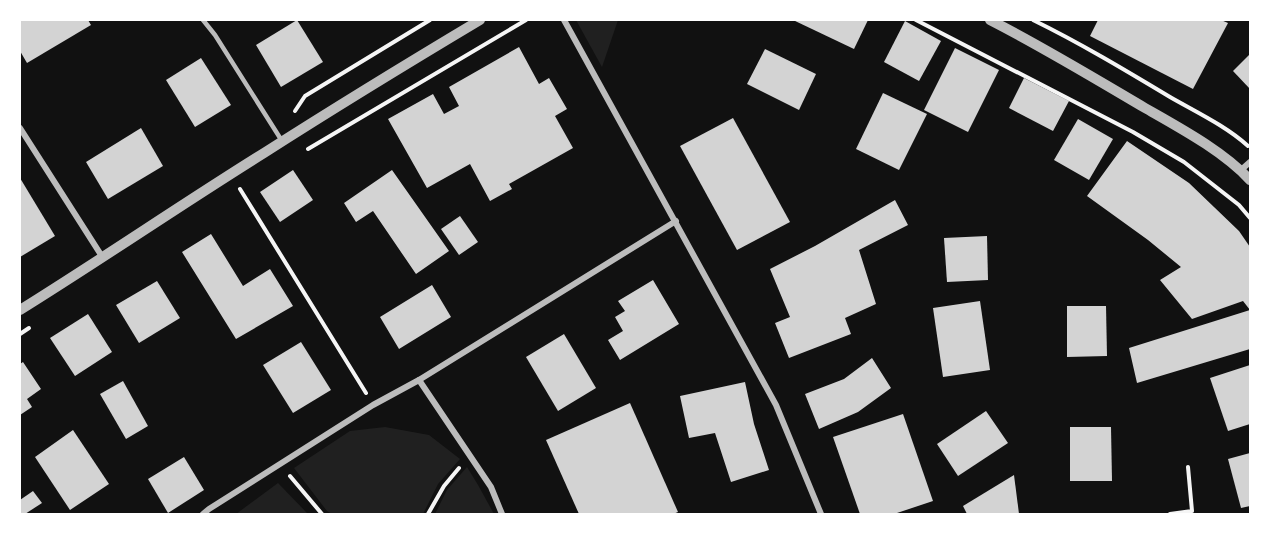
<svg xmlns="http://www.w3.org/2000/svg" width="1270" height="534" viewBox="0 0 1270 534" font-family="Karla,sans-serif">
<rect width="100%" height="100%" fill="#111"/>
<g fill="#202020">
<polygon points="576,20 618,20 602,67"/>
<polygon points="385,427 429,435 460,459 438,484 423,514 332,514 327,511 294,468 350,431"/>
<polygon points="467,467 478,485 494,514 435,514 447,490"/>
<polygon points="278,483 308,514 236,514"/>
</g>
<g fill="#d3d3d3">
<polygon points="20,20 88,20 91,25 27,63 20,51"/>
<polygon points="297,20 323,62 281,87 256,45"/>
<polygon points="793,20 868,20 854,49"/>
<polygon points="1098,20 1221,20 1228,23 1193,89 1090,36"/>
<polygon points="905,21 941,41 919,81 884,62"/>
<polygon points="519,47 539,84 549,78 567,109 555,116 573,148 509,184 512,189 490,201 470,164 427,188 388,119 433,94 444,114 459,106 449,87"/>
<polygon points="955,48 999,70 968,132 924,110"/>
<polygon points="765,49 816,74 799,110 747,84"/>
<polygon points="1250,54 1250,89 1233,71"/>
<polygon points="201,58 231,105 195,127 166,80"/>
<polygon points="1024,78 1069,101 1053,131 1009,108"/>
<polygon points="883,93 927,114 899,170 856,149"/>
<polygon points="733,118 790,222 737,250 680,146"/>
<polygon points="1078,119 1113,139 1089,180 1054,160"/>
<polygon points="141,128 163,166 108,199 86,162"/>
<polygon points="1127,141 1189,183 1239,231 1250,247 1250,349 1137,383 1129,348 1250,310 1243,301 1192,319 1160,280 1181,267 1148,240 1087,196"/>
<polygon points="293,170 313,200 280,222 260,192"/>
<polygon points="392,170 449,251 416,274 373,211 356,222 344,203"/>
<polygon points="20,178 55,236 20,257"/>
<polygon points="895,200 908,225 859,250 876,304 845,318 851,334 789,358 775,323 790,317 770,269 815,246"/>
<polygon points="460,216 478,242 459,255 441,229"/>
<polygon points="211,234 243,286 270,269 293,306 236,339 182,252"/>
<polygon points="987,236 988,280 947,282 944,238"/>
<polygon points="653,280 679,324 620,360 608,340 623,331 615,317 625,311 618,301"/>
<polygon points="157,281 180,318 139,343 116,305"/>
<polygon points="432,285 451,317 399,349 380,317"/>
<polygon points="980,301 990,370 943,377 933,308"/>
<polygon points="1067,306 1106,306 1107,356 1067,357"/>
<polygon points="88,314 112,352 75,376 50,338"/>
<polygon points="564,334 596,388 558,411 526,357"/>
<polygon points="301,342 331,390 293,413 263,365"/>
<polygon points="872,358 891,388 858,412 819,429 805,394 844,379"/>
<polygon points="23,362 41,389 27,399 32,407 20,415 20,364"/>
<polygon points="1250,365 1250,424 1228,431 1210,378"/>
<polygon points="123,381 148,426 126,439 100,394"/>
<polygon points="745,382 754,424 769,470 731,482 715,433 689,438 680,396"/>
<polygon points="630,403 678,512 673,514 579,514 546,440"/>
<polygon points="986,411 1008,443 958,476 937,444"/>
<polygon points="903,414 933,501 894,514 860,514 833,437"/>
<polygon points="1070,427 1111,427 1112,481 1070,481"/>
<polygon points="73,430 109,484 70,510 35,457"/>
<polygon points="1250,453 1250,506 1241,508 1228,459"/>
<polygon points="184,457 204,490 168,513 148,479"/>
<polygon points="1014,475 1019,514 967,514 963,506"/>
<polygon points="33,491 42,503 25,514 20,514 20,500"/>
</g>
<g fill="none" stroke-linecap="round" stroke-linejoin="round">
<g stroke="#f5f5f5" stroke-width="4">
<polyline points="916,20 1133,132 1184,162 1239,205 1250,218"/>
<path d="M1033 20C1080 43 1125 70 1170 97 1196 112 1226 126 1248 146"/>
<polyline points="295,111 305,96 430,20"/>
<polyline points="308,149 526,20"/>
<polyline points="240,189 366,393"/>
<polyline points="20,334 29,328"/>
<polyline points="290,476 322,514"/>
<polyline points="428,514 444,486 459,468"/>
<polyline points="1170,514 1192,511 1188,467"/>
</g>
<polyline stroke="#bcbcbc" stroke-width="4.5" points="203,20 215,35 282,141"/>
<g stroke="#bcbcbc" stroke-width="6">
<polyline points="564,20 776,405 821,514"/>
<polyline points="20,128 103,258"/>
<polyline points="1241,170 1250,162"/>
<polyline points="419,380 491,487 502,514"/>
<polyline points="203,514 209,509 373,405 419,380 676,221"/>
</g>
<g stroke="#bcbcbc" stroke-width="10">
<path d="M990 20C1043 47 1094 78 1145 108 1180 128 1223 151 1250 180"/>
<path d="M20 310C102 259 182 204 264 153 336 107 408 63 480 20"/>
</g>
</g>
<rect width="1270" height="534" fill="none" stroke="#ffffff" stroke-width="42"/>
</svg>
